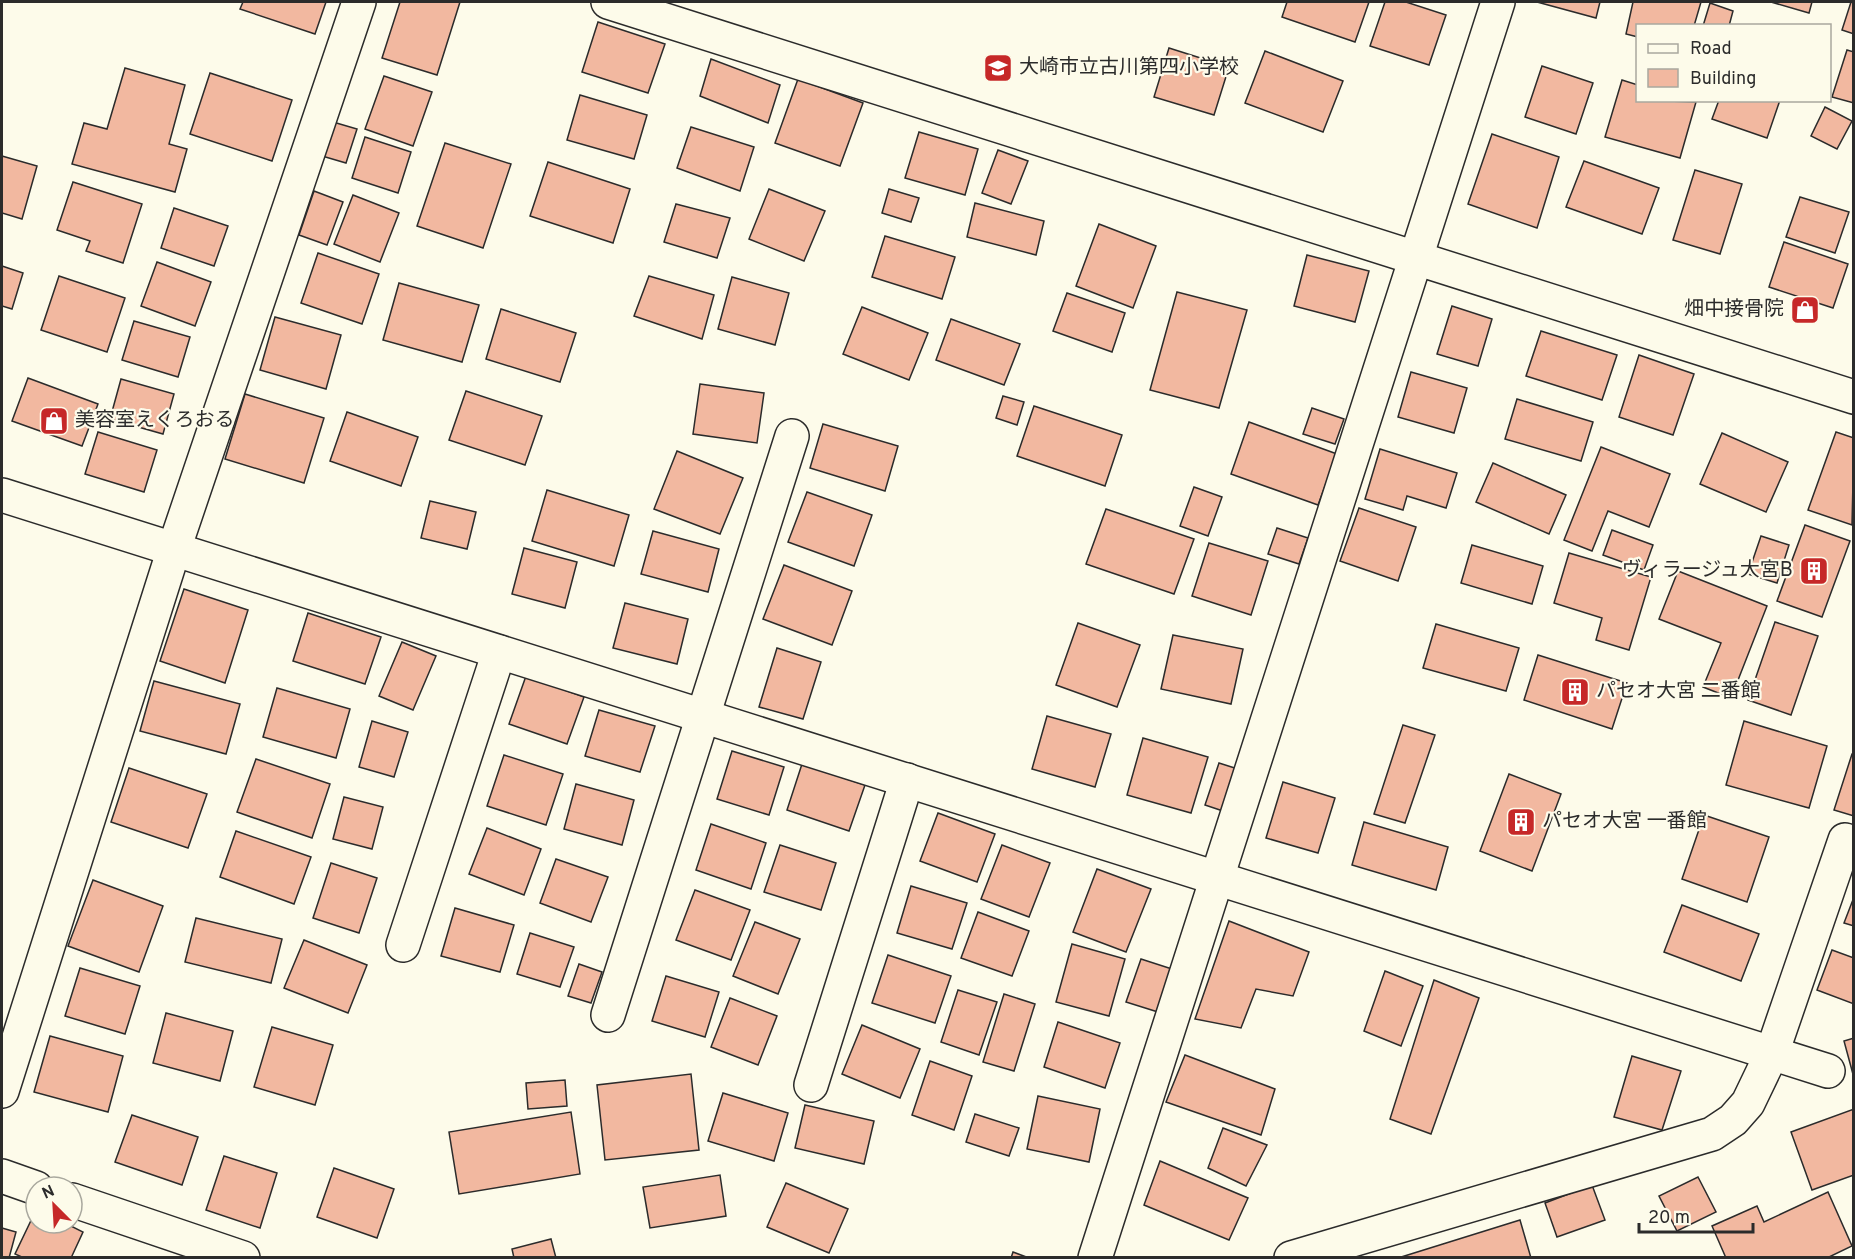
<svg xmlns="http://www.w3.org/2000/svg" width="1855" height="1259" viewBox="0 0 1855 1259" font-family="Overpass,'Noto Sans JP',sans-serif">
<rect width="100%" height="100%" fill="#fdfbea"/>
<g fill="#f2b8a0" stroke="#2b2b2b" stroke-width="1.5">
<polygon points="243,2 326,2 315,34 240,9"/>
<polygon points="400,2 460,2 437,75 382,58"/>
<polygon points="1287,2 1369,2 1355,42 1282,17"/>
<polygon points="1385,2 1406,2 1446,15 1429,65 1370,46"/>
<polygon points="1537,2 1600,2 1596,18"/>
<polygon points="1633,2 1701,2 1694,26 1638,26 1638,37 1626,34"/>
<polygon points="1771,2 1812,2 1809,13"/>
<polygon points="1851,2 1854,2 1854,34 1842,30"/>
<polygon points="1710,3 1733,11 1729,26 1703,26"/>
<polygon points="598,22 665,44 648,93 582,72"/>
<polygon points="1169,48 1229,67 1214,115 1154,97"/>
<polygon points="1847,50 1854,52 1854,103 1832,97"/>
<polygon points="1265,51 1343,81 1323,132 1245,103"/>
<polygon points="711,59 780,85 768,123 700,96"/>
<polygon points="1542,66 1593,83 1576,134 1525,117"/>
<polygon points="125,68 185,85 169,144 187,149 175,192 72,164 84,123 107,129"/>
<polygon points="210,73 292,100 272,161 190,134"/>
<polygon points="384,76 432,92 413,146 365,129"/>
<polygon points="798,79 863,103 840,166 775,143"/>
<polygon points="1622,80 1638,85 1638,100 1696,102 1680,158 1605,137"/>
<polygon points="580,95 647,115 634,159 567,140"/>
<polygon points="1719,100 1780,100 1767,138 1712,119"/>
<polygon points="1825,107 1852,121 1837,149 1811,136"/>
<polygon points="333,122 357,129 346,163 322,156"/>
<polygon points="691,127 754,147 740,191 677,168"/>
<polygon points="919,132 978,149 965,195 905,178"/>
<polygon points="1492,134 1559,157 1537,228 1468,204"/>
<polygon points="365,137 411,152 398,193 352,178"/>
<polygon points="445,143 511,164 483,248 417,226"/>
<polygon points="998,150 1028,161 1011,204 982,193"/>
<polygon points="2,156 37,166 22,219 2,213"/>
<polygon points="1584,161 1659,188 1642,234 1566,207"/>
<polygon points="548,162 630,189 613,243 530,216"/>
<polygon points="1695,170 1742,184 1720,254 1673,240"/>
<polygon points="73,182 142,204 123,263 86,251 90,241 57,230"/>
<polygon points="769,189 825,211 804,261 749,239"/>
<polygon points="889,189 919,198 911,222 882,213"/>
<polygon points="314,191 343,202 327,245 299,235"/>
<polygon points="353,195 399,213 380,262 334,244"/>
<polygon points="1800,197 1849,212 1835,253 1786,237"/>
<polygon points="975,203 1044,221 1036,255 967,237"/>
<polygon points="676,204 730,218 717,258 664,242"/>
<polygon points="174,208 228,226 214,266 161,248"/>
<polygon points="1099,224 1156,246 1133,308 1076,286"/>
<polygon points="885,236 955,257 942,299 872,277"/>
<polygon points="1784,242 1848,264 1833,308 1769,287"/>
<polygon points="318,253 379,274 362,324 301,303"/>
<polygon points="1307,255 1369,271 1355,322 1294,306"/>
<polygon points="157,262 211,282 195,326 141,306"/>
<polygon points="2,266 23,273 12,309 2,306"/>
<polygon points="59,276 125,298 107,352 41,330"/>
<polygon points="649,276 714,295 702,339 634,316"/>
<polygon points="732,277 789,293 775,345 718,329"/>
<polygon points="399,283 479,305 462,362 383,340"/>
<polygon points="1177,292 1247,310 1219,408 1150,390"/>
<polygon points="1067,293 1125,313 1112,352 1053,331"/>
<polygon points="1452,306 1492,319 1478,366 1437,354"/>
<polygon points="862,307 928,333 909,380 843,354"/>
<polygon points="501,309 576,333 560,382 486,359"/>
<polygon points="275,317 341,335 326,389 260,370"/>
<polygon points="951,319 1020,344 1004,385 936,360"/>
<polygon points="134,321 190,337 178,377 122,360"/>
<polygon points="1541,331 1617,355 1602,400 1526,376"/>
<polygon points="1639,355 1694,374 1673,435 1619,417"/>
<polygon points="1411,372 1467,388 1454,433 1398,417"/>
<polygon points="28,378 98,404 82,446 12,421"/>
<polygon points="121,379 174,394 163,434 110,419"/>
<polygon points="700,384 764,393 757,443 693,434"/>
<polygon points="466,391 542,416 525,465 449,440"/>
<polygon points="245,394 324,418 304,483 225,459"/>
<polygon points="1003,396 1024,402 1017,425 996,418"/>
<polygon points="1517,399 1593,422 1581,461 1505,439"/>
<polygon points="1034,406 1122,435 1105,486 1017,456"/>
<polygon points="1312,408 1344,419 1335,444 1303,434"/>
<polygon points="347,412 418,437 401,486 330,461"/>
<polygon points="1249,422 1337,454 1318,505 1231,474"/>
<polygon points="823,424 898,446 885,491 810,468"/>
<polygon points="98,432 157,450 144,492 85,474"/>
<polygon points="1836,432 1854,438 1852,525 1808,510"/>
<polygon points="1722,433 1788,462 1766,512 1700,484"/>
<polygon points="1601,447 1670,474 1649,527 1608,511 1592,551 1564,540"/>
<polygon points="1380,449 1457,473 1446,508 1407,496 1403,510 1365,499"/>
<polygon points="677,451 743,478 720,534 654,509"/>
<polygon points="1493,463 1566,495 1549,534 1476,502"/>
<polygon points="1194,487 1222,497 1208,536 1180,526"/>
<polygon points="547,490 629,515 614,566 532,541"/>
<polygon points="807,492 872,515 854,566 788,542"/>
<polygon points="430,501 476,512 467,549 421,538"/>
<polygon points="1359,508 1416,527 1398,581 1340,561"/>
<polygon points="1106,509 1194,539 1174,594 1086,564"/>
<polygon points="1805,525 1850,541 1822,617 1777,601"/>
<polygon points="1277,528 1308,538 1299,564 1268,554"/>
<polygon points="1612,530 1653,545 1644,570 1603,555"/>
<polygon points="653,531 719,549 708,592 641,574"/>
<polygon points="1761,536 1789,545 1777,583 1748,574"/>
<polygon points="1209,543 1268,561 1251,615 1192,596"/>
<polygon points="1472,545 1543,566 1532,604 1461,583"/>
<polygon points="524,548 577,562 565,608 512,594"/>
<polygon points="1569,553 1651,577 1629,650 1596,640 1602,618 1554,603"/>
<polygon points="784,565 852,591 832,645 763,619"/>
<polygon points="1678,571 1767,606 1731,698 1703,687 1721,643 1659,619"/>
<polygon points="184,589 248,610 225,683 160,661"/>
<polygon points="625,603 688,619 677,664 613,648"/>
<polygon points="308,613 381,637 365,684 293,661"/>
<polygon points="1775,622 1818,636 1791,715 1748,700"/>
<polygon points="1078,623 1140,645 1117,707 1056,685"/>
<polygon points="1436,624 1519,648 1506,691 1423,668"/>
<polygon points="1173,635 1243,649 1231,704 1161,689"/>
<polygon points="402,642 436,656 413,710 379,696"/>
<polygon points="777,648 821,662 803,719 759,707"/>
<polygon points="1538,655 1627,683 1612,729 1524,700"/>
<polygon points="526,676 584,697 567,744 509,724"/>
<polygon points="154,681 240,704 226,754 140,731"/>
<polygon points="277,688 350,709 336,758 263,737"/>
<polygon points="599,710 655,726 640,772 585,756"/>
<polygon points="1047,716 1111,734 1095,787 1032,769"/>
<polygon points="372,721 408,732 394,777 359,767"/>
<polygon points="1744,721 1827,746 1809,808 1726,785"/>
<polygon points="1403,725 1435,735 1405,823 1374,814"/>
<polygon points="1143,738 1208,757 1191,813 1127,795"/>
<polygon points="732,751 784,767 769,815 717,799"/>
<polygon points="1852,754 1854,754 1854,816 1834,810"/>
<polygon points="504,755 563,774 546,825 487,806"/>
<polygon points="256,759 330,784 312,838 237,812"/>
<polygon points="1219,763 1241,770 1226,812 1205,805"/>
<polygon points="802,764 865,785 849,831 787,810"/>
<polygon points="129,768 207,794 188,848 111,822"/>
<polygon points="1509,774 1561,794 1532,871 1480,851"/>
<polygon points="1283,782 1335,798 1318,853 1266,838"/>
<polygon points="576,784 634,800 622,845 564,829"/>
<polygon points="344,797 383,807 372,849 333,839"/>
<polygon points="938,813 995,834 977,882 920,861"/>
<polygon points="1704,815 1769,837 1747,902 1682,879"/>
<polygon points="1364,822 1448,847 1436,890 1352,865"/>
<polygon points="711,824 766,843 751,889 696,870"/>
<polygon points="487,828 541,849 524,895 469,874"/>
<polygon points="236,831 311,857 294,904 220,877"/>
<polygon points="780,845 836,863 821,910 764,892"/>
<polygon points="1002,845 1050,863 1029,917 981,899"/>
<polygon points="556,859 608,877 591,922 540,903"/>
<polygon points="331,863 377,878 359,933 313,918"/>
<polygon points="1097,869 1151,889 1126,952 1073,932"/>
<polygon points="93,880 163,906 139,972 68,946"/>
<polygon points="911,886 967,903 952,949 897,933"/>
<polygon points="695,890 750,910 731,960 676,940"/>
<polygon points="1854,897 1854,926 1844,923"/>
<polygon points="1682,905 1759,934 1741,981 1664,952"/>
<polygon points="455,908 514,925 500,972 441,956"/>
<polygon points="978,912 1029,931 1012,976 961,958"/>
<polygon points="196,918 282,939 271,983 185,962"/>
<polygon points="1229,921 1309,952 1293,996 1256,989 1241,1028 1195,1019"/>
<polygon points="755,922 800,939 778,994 733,976"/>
<polygon points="530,933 574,947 560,987 517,974"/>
<polygon points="304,940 367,965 348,1013 284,988"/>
<polygon points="1072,944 1125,959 1109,1016 1056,1002"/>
<polygon points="1832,950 1854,958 1854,1004 1817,990"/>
<polygon points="888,955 951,976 935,1023 872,1003"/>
<polygon points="1141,959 1172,969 1158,1012 1126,1002"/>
<polygon points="579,964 602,972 591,1003 568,996"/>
<polygon points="80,968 140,986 125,1034 65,1016"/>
<polygon points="1385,971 1423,986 1401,1046 1364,1031"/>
<polygon points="666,976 719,992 705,1037 652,1021"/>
<polygon points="1434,980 1479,998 1431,1134 1390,1119"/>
<polygon points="958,990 997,1002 979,1055 941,1042"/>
<polygon points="1004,994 1035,1004 1014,1071 983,1062"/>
<polygon points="730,998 777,1016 758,1065 711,1047"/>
<polygon points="166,1013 233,1031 220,1081 153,1063"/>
<polygon points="1058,1022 1120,1043 1105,1088 1044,1067"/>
<polygon points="862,1025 920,1049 900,1098 842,1074"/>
<polygon points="272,1027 333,1045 315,1105 254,1087"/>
<polygon points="50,1036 123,1056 108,1112 34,1092"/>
<polygon points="1854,1038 1854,1078 1844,1041"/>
<polygon points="1185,1055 1275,1089 1261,1135 1166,1102"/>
<polygon points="1632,1056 1681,1071 1662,1130 1614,1117"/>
<polygon points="930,1061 972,1076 954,1130 912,1115"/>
<polygon points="691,1074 699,1150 605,1160 597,1085"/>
<polygon points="565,1080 567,1106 528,1109 526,1083"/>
<polygon points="723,1093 788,1113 774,1161 708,1141"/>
<polygon points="1038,1096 1100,1109 1089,1162 1027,1149"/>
<polygon points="805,1105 874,1121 864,1164 795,1148"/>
<polygon points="1854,1109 1854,1175 1812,1190 1791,1132"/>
<polygon points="571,1112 580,1174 459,1194 449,1132"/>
<polygon points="975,1114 1019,1128 1009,1156 966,1142"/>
<polygon points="132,1115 198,1137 182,1185 115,1162"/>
<polygon points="1223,1128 1267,1145 1246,1186 1208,1168"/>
<polygon points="224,1156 277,1173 260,1228 206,1210"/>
<polygon points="1160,1161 1248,1198 1229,1240 1144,1205"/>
<polygon points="334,1168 394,1189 377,1238 317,1217"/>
<polygon points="720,1175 726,1216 650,1228 643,1187"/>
<polygon points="1698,1177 1716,1212 1677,1231 1659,1196"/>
<polygon points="786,1183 848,1209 829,1253 767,1227"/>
<polygon points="1592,1185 1605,1220 1557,1237 1545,1203"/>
<polygon points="1828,1192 1852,1246 1827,1258 1726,1258 1712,1226 1757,1206 1764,1222"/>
<polygon points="36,1210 36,1223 65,1223 83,1232 71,1258 24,1258 15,1254"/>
<polygon points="1520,1220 1531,1258 1398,1258"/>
<polygon points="2,1228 16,1232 9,1258 2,1258"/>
<polygon points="551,1239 556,1258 514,1258 512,1249"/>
<polygon points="1013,1252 1029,1258 1011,1258"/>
</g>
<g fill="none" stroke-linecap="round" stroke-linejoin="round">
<g stroke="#2b2b2b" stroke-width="36">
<g id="minor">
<polyline points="608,2 1854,397"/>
<polyline points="2,495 1828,1071"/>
<polyline points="403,945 499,652"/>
<polyline points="608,1015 792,436"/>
<polyline points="811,1085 907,780"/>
<polyline points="2,1091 174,549 359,2"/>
<polyline points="2,1176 36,1188"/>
<polyline points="72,1200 243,1258"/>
<polyline points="1095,1258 1498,2"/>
<polyline points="1291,1258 1712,1134 1733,1120 1748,1103 1772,1053 1845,840 1854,843"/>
</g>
</g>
<use href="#minor" stroke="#fdfbea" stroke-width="33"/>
</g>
<defs>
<g id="school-square" transform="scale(1.5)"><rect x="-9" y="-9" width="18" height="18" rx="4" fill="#c62828" stroke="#fdfbea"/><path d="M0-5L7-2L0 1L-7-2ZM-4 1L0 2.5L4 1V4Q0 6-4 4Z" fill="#fff"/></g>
<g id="shop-square" transform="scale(1.5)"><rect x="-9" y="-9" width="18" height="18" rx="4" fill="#c62828" stroke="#fdfbea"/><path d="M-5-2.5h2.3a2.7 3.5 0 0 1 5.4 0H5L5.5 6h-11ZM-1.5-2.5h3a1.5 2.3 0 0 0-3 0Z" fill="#fff"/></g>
<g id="building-square" transform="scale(1.5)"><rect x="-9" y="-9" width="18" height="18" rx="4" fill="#c62828" stroke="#fdfbea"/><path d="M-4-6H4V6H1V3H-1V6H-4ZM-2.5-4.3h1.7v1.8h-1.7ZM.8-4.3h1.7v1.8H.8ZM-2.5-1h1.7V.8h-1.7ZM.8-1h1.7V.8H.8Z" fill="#fff"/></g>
</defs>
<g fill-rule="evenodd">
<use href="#school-square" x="998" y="68"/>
<use href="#shop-square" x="1805" y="310"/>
<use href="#shop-square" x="54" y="421"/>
<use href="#building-square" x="1814" y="571"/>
<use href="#building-square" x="1575" y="692"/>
<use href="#building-square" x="1521" y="822"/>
</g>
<g text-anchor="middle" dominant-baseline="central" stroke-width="4.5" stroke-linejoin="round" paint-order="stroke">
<g font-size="20" fill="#2b2b2b" stroke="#fdfbea" text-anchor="start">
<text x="1019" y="68">大崎市立古川第四小学校</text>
<text x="1784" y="310" text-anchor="end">畑中接骨院</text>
<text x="75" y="421">美容室えくろおる</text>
<text x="1793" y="571" text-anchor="end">ヴィラージュ大宮B</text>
<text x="1596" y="692">パセオ大宮 二番館</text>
<text x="1542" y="822">パセオ大宮 一番館</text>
</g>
</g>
<rect width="1855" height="1259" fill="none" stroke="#2b2b2b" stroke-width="6"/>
<rect x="1636" y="24" width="195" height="78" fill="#fdfbea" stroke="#a9a89e" stroke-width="1.5"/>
<rect x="1648" y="44" width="30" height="9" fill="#fdfbea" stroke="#a9a89e" stroke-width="1.5"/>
<text x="1690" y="54" font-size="18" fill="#2b2b2b">Road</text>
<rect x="1648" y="69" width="30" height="18" fill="#f2b8a0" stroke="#a9a89e" stroke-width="1.5"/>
<text x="1690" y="84" font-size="18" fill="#2b2b2b">Building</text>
<g transform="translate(54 1205) rotate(336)"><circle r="28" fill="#fdfbea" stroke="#a9a89e" stroke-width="1.5"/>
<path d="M0-4.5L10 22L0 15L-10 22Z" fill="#c62828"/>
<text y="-9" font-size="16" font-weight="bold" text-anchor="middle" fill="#2b2b2b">N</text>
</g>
<path d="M1639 1223v9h114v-9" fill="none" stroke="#2b2b2b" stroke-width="3"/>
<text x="1648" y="1223" font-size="18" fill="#2b2b2b" stroke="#fdfbea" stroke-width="4.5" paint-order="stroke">20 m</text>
</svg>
